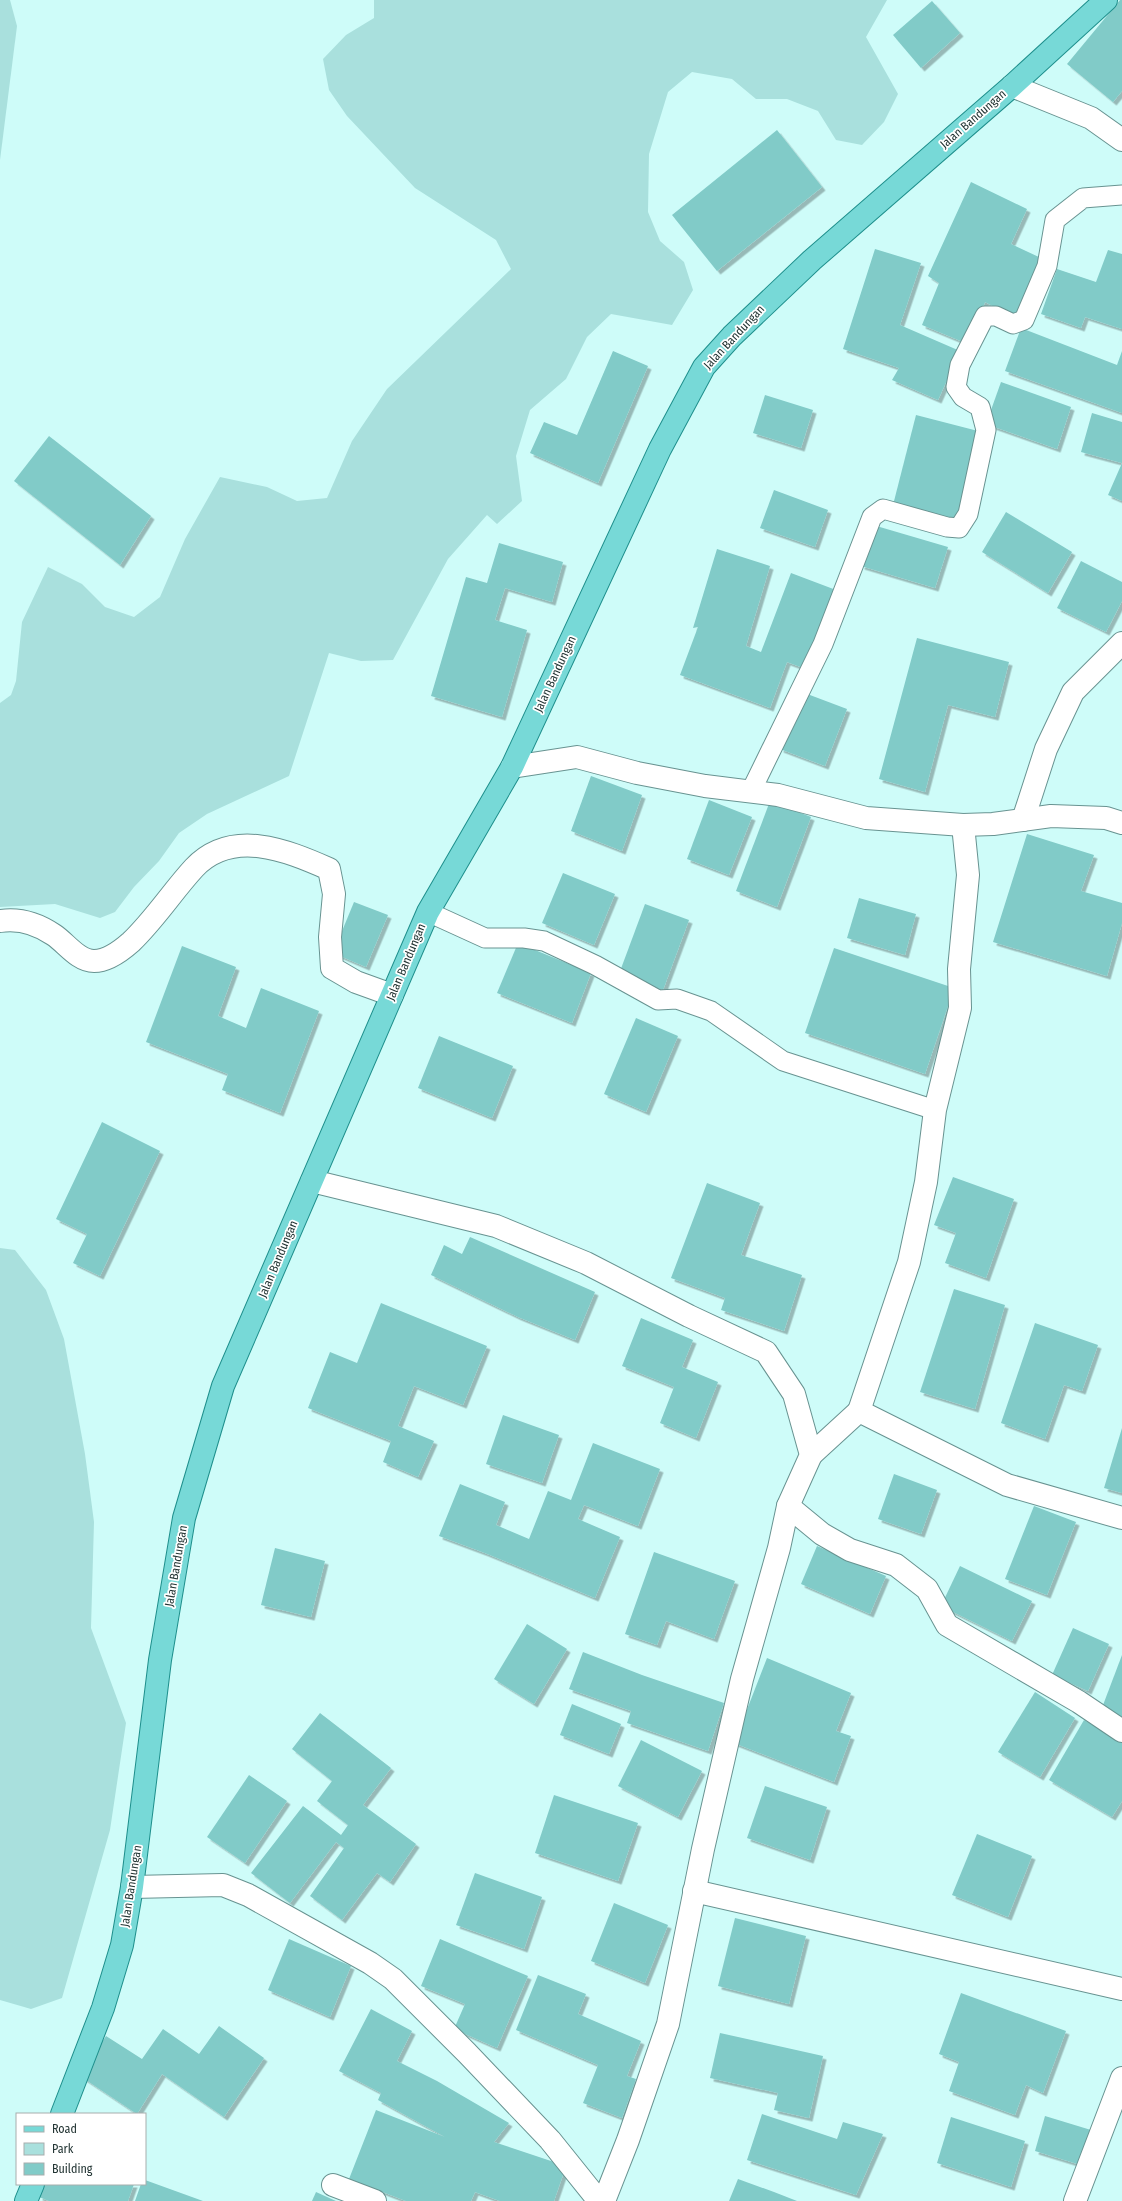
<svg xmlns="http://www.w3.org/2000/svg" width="1122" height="2201" viewBox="0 0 1122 2201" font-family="'Fira Sans Condensed',sans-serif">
<defs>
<filter id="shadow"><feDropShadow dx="3.5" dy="3.5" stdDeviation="0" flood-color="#0004"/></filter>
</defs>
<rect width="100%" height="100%" fill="#cefcf9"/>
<g fill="#a9e0dd">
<polygon points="0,0 10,0 17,26 0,160"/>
<polygon points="374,0 887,0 866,37 898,94 884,122 862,145 836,140 818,111 787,99 756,99 732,79 692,72 668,92 649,154 648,212 660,241 684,262 693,290 672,325 611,314 587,337 566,379 530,410 516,456 522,501 497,524 487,515 448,559 393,660 361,661 329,653 289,776 207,814 179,833 159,861 134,887 115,912 100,918 55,904 0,907 0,703 11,695 16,681 22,622 48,567 82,584 105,607 134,617 160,597 185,539 220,477 267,487 297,501 327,498 352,441 387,389 511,269 496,240 415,188 347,116 329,90 323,59 346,35 374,18"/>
<polygon points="0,1248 15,1250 46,1290 64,1339 85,1454 94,1522 91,1628 126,1723 110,1830 62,1998 31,2009 0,2000"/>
</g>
<g fill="#81cbc8" filter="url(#shadow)">
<polygon points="1120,0 1122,0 1122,91 1113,102 1067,64"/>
<polygon points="932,1 960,33 921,68 893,35"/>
<polygon points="777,130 822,187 717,271 672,215"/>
<polygon points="971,182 1027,209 1011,244 1041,258 1014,317 985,302 968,344 922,325 939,283 928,276"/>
<polygon points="875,249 921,263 900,325 960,351 938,400 892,380 899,368 843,349"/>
<polygon points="1108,250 1122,254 1122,329 1085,317 1081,328 1041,314 1057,269 1096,282"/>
<polygon points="1021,328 1117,365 1122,351 1122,413 1005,371"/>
<polygon points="613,351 648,366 598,483 530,453 544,422 577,435"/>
<polygon points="1001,382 1071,407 1057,449 986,424"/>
<polygon points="765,395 813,410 801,448 753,433"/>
<polygon points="1092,413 1122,422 1122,501 1108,495 1122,463 1081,452"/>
<polygon points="916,415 978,431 956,521 893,505"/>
<polygon points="49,436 151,516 120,565 14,481"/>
<polygon points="774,490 828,510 815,547 760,528"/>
<polygon points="1006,512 1072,552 1048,593 982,552"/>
<polygon points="873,525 948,547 935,588 861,566"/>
<polygon points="499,543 563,562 552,602 505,588 495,620 527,630 502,717 431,696 466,577 487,583"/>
<polygon points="717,549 770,566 746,646 761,652 791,573 836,590 806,669 787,662 770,708 680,675 698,627 693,628"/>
<polygon points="1081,561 1122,582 1122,601 1106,632 1057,608"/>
<polygon points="917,638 1009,662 995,717 948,705 925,792 879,779"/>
<polygon points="802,692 847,709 825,766 780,749"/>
<polygon points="591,776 642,795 622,851 571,831"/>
<polygon points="709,800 752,817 729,875 687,859"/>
<polygon points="770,801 811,817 777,907 736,891"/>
<polygon points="1027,834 1094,855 1081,891 1122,903 1122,923 1107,976 993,942"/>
<polygon points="563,873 615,894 594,945 542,923"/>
<polygon points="859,898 916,914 905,955 847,938"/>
<polygon points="354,902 388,915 366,967 333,953"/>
<polygon points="645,904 689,920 663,990 619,974"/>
<polygon points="518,943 591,973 572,1023 497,993"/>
<polygon points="182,946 236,967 218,1016 246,1028 261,988 319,1011 280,1113 222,1090 228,1074 146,1042"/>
<polygon points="834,948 954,988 925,1074 805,1033"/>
<polygon points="636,1018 678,1036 646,1112 604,1094"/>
<polygon points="439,1036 513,1066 492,1118 418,1088"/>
<polygon points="102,1122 160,1151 100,1276 73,1263 87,1234 56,1219"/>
<polygon points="953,1177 1014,1199 986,1278 945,1263 956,1233 934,1225"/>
<polygon points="707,1183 760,1203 741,1255 802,1275 784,1331 721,1310 725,1298 671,1278"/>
<polygon points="470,1237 595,1292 575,1340 518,1317 431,1275 444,1245 462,1254"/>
<polygon points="954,1289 1005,1305 975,1409 920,1392"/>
<polygon points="381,1303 487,1346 463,1405 414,1386 398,1426 434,1441 418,1477 383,1462 391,1441 308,1408 330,1352 357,1363"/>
<polygon points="641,1318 693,1340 682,1367 718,1382 696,1438 660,1423 674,1387 622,1366"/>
<polygon points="1035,1323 1098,1345 1082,1391 1064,1385 1045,1439 1001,1423"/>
<polygon points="503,1415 559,1435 542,1483 486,1464"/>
<polygon points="1122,1428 1122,1493 1104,1488"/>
<polygon points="593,1443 660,1469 638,1526 584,1505 578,1519 620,1537 595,1598 485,1553 439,1536 460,1484 505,1502 496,1525 529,1539 548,1491 571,1500"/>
<polygon points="894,1474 937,1490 921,1534 878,1519"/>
<polygon points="1034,1506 1076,1522 1047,1595 1005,1579"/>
<polygon points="817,1546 886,1576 870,1614 801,1584"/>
<polygon points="275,1548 325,1561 311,1617 261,1605"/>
<polygon points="654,1552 735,1581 714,1639 666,1621 657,1645 625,1634"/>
<polygon points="960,1566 1032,1601 1012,1641 941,1606"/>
<polygon points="527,1624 567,1649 534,1704 494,1679"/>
<polygon points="1073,1628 1109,1644 1088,1691 1052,1675"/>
<polygon points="583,1652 642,1675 724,1703 708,1751 627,1723 631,1711 569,1689"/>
<polygon points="1122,1655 1122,1722 1100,1713"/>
<polygon points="767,1658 851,1693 836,1731 851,1736 834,1782 734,1743"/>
<polygon points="1035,1692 1075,1718 1040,1777 998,1752"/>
<polygon points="572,1704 621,1724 609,1754 560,1735"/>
<polygon points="320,1713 391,1768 363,1805 416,1844 390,1882 377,1873 342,1920 310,1896 344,1848 336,1842 290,1903 251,1873 303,1806 341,1835 348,1825 317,1801 332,1781 292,1749"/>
<polygon points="1084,1720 1122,1742 1122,1801 1112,1817 1049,1780"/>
<polygon points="641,1740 702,1771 678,1817 618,1786"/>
<polygon points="249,1775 287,1801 245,1863 207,1837"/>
<polygon points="765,1786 827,1807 810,1860 747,1838"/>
<polygon points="554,1795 638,1823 618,1881 535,1853"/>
<polygon points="977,1834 1032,1856 1008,1917 952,1895"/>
<polygon points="475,1873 542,1897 524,1949 456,1925"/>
<polygon points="614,1903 668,1925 645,1983 591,1961"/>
<polygon points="735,1918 806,1936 789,2004 718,1986"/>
<polygon points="289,1939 351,1966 330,2017 268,1990"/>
<polygon points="440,1939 528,1976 497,2048 454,2029 465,2004 421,1986"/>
<polygon points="538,1975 586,1994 578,2014 641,2041 627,2076 636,2079 622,2118 583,2103 598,2065 516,2030"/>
<polygon points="961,1993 1066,2031 1043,2093 1026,2085 1015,2115 949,2091 959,2062 939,2054"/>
<polygon points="371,2009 412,2031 397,2061 437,2081 509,2123 494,2142 566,2166 554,2201 500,2201 475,2192 471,2201 406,2201 349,2179 376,2110 445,2137 378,2100 381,2093 339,2071"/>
<polygon points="219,2026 264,2058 224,2117 162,2074 137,2114 80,2076 106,2036 142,2059 163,2029 199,2054"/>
<polygon points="720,2033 823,2056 809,2118 774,2110 778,2093 710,2078"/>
<polygon points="762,2114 837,2139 843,2122 883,2134 856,2195 747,2160"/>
<polygon points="1045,2116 1091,2130 1081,2165 1035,2151"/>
<polygon points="951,2117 1025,2141 1011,2187 937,2163"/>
<polygon points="738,2179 774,2192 797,2201 729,2201"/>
<polygon points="145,2180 203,2201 135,2201 141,2184 145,2184"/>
<polygon points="44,2184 134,2184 128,2201 49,2201 39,2197"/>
<polygon points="316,2192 336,2201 312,2201"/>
</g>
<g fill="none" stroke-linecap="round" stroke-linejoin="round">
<g stroke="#689391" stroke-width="21">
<g id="lane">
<polyline points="751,791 823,644 872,517 883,509 947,527 959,528 968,514 986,430 980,407 963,397 956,387 960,365 985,316 996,316 1013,324 1024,320 1047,266 1055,220 1083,198 1122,195"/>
<polyline points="428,912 485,938 524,938 544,941 595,965 658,1000 677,999 711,1011 783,1061 935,1110"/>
</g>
</g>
<g stroke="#689391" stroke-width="24">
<g id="street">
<polyline points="1012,86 1091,118 1122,140"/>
<polyline points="512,767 577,757 637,773 705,786 778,795 866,818 963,825 993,824 1051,816 1106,818 1122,823"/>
<polyline points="1023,820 1046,749 1073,692 1122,643"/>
<path d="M0 921C20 918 38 924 54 935 66 943 78 961 94 961 108 961 122 950 131 942 155 919 172 892 194 868 232 828 286 850 329 869L334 894 330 937 332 968 356 982 392 995"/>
<polyline points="312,1181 496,1226 586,1263 689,1316 766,1352 794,1394 811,1455 788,1506 779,1548 742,1679 703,1849 668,2024 628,2140 604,2201"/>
<polyline points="859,1411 909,1262 926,1182 935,1110 960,1008 959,969 968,875 963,825"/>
<polyline points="811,1455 859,1411 1007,1485 1122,1518"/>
<polyline points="788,1506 822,1534 850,1550 896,1565 927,1589 947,1625 1079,1702 1122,1731"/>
<polyline points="132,1887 223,1885 248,1895 370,1963 393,1979 467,2053 550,2140 599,2201"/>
<polyline points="694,1891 1122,1989"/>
<polyline points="333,2185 375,2201"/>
<polyline points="1075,2201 1122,2078"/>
</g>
</g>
<g stroke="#1e8f8c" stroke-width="24">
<g id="primary">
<polyline points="62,2114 103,2008 122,1945 132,1887 160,1660 184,1518 223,1386 428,912 512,767 660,449 704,367 732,336 812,260 1012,86 1106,0"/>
<polyline points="26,2201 33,2184"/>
</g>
</g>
<use href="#lane" stroke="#fff" stroke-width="19"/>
<use href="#street" stroke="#fff" stroke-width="22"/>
<use href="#primary" stroke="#77d9d7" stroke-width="22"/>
</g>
<g text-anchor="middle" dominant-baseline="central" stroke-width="3.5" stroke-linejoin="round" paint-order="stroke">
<g font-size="12" fill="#223433" stroke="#fff">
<text transform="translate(973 119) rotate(-41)">Jalan Bandungan</text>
<text transform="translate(734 337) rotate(-47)">Jalan Bandungan</text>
<text transform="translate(555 674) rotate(-65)">Jalan Bandungan</text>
<text transform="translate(406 962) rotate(-67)">Jalan Bandungan</text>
<text transform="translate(278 1259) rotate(-67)">Jalan Bandungan</text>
<text transform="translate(176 1566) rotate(-80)">Jalan Bandungan</text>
<text transform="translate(131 1886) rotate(-81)">Jalan Bandungan</text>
</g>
</g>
<rect x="16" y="2113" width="130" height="72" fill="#ffffff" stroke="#a7aead"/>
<rect x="24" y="2126" width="20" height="6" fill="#77d9d7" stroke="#a7aead"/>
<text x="52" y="2133" font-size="12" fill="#223433">Road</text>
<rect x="24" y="2143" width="20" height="12" fill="#a9e0dd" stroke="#a7aead"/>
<text x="52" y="2153" font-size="12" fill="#223433">Park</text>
<rect x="24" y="2163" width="20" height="12" fill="#81cbc8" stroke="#a7aead"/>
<text x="52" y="2173" font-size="12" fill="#223433">Building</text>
</svg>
